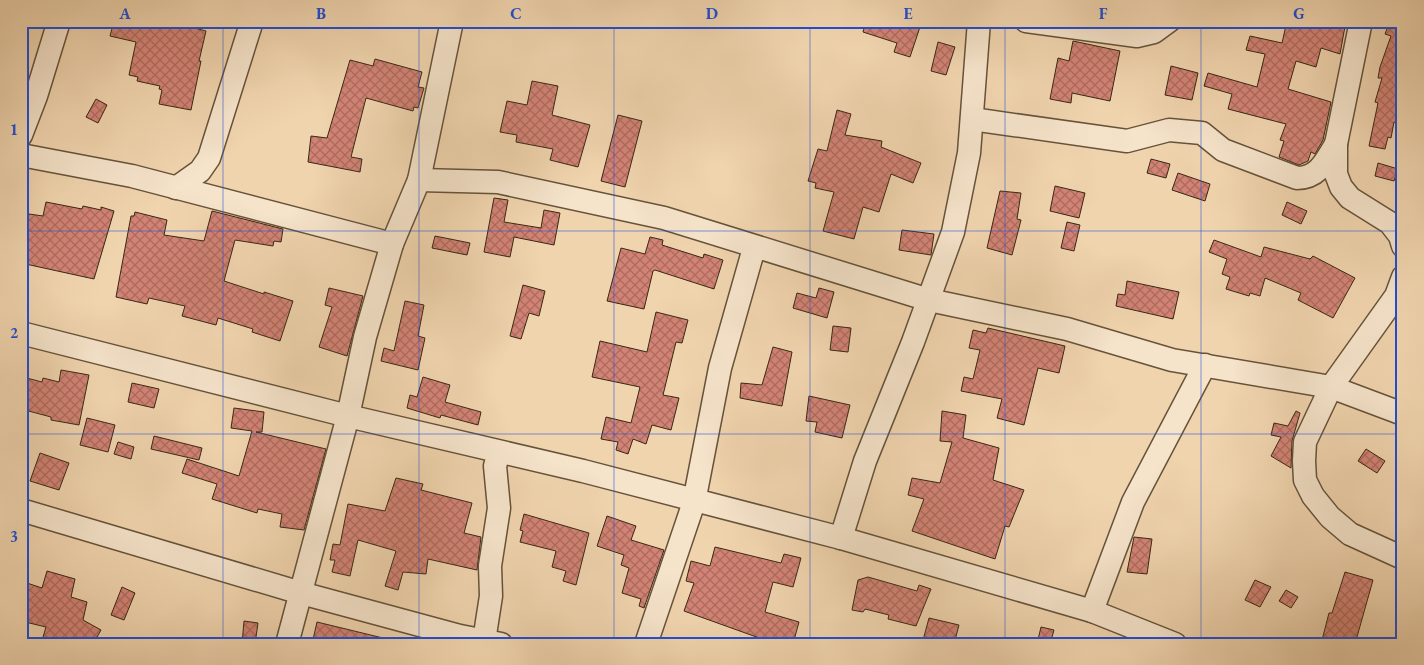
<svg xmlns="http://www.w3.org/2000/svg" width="1424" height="665" viewBox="0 0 1424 665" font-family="'EB Garamond',serif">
<defs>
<pattern id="building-cross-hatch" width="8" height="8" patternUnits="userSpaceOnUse" patternTransform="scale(1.25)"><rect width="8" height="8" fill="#d38375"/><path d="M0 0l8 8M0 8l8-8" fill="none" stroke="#ac6b5f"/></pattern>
</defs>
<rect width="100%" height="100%" fill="#f0d4ae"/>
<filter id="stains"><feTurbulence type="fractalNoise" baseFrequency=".004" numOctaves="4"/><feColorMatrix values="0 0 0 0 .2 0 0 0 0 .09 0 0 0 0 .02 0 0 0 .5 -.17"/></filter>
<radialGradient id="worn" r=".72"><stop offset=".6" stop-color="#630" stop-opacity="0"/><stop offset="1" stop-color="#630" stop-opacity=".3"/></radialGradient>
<g fill="url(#building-cross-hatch)" stroke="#382814">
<polygon points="114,21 168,21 206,31 199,61 201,61 191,110 159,104 162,90 159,89 160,86 137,81 138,77 129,75 136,42 110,36"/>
<polygon points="866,21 922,21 910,57 894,52 897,43 863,32"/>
<polygon points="1287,21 1346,21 1340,54 1321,48 1316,67 1296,61 1288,89 1331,102 1323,140 1315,154 1311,152 1308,161 1299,165 1279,157 1284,141 1280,140 1286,124 1228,109 1232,94 1204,86 1208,73 1257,87 1265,54 1246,50 1250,36 1282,43"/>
<polygon points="1390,21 1403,21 1403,106 1397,123 1394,122 1391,138 1388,137 1385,149 1369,146 1378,103 1375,102 1382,78 1378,78 1380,67 1391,36 1385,34"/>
<polygon points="1073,41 1120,51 1110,101 1072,93 1071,103 1050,99 1058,58 1069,61"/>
<polygon points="938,42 955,47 946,75 931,71"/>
<polygon points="375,59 422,72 418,87 424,88 418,108 414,107 413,111 366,98 351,157 362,159 360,172 308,162 311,136 327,138 350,60 373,66"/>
<polygon points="1171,66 1198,73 1192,100 1165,95"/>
<polygon points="532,81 558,86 552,115 590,125 578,167 550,160 553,149 516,142 517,135 500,132 507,101 527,105"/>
<polygon points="96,99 107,105 98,123 86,117"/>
<polygon points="837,110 851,114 845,135 882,141 881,147 921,163 913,183 891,174 879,212 863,207 854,239 823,231 834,192 815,188 816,183 808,181 818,149 827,151"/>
<polygon points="618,115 642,121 625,187 601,181"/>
<polygon points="1151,159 1170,164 1166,178 1147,173"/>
<polygon points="1378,163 1398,169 1394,181 1375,176"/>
<polygon points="1178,173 1210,184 1205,201 1172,190"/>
<polygon points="1055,186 1085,193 1079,218 1050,211"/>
<polygon points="1000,191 1021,193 1017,219 1021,220 1012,255 987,248"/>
<polygon points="494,198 508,200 504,222 541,228 544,210 560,213 554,245 514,237 510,257 484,252"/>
<polygon points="46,202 82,209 83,206 101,210 101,207 114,211 94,279 21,263 21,231 25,232 29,214 43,216"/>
<polygon points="1287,202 1307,211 1301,224 1282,215"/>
<polygon points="212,211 283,229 281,242 274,241 273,246 235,240 224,281 264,294 264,292 293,301 280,341 252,332 253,329 218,318 216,325 182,316 185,306 149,298 147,304 116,297 131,216 134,216 135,212 167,220 164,235 204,241"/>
<polygon points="1067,222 1080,225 1074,251 1061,248"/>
<polygon points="902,230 934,234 931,255 899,250"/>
<polygon points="435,236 470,243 467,255 432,248"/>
<polygon points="650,237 663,240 662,245 703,258 704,254 723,260 714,289 655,270 653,271 644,309 607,301 621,248 645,254"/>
<polygon points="1214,240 1261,257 1264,247 1310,259 1313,256 1355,278 1333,318 1298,300 1301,293 1265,278 1260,296 1250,293 1249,296 1226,289 1230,277 1222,274 1227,259 1209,252"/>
<polygon points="1127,281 1179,292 1173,319 1116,306 1118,294 1125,295"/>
<polygon points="523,285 545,291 539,316 529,313 521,339 510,336"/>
<polygon points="329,288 363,296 347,356 319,347 332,307 325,305"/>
<polygon points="819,288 834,292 827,318 793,308 797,293 816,298"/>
<polygon points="405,301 424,305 418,336 425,338 418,370 381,361 384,348 394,351"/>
<polygon points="656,312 688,320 682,343 676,342 663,395 679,398 671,430 652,425 646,444 633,439 628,454 616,450 618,442 601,439 606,417 631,423 640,387 592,377 600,341 647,352"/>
<polygon points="833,326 851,328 848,352 830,350"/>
<polygon points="988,328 1065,346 1059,373 1038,368 1024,425 997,418 1002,399 961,391 964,377 973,379 980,350 969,348 973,330 986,333"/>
<polygon points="773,347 792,352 782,406 740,398 741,383 762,385"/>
<polygon points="61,370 89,375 79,425 51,420 51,417 21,409 23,377 42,382 43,378 59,382"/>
<polygon points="423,377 450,385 445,402 481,412 478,425 441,415 440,418 407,408 410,395 417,397"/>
<polygon points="132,383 159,389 154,408 128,402"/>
<polygon points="809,396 850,405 842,438 815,432 817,422 806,421"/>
<polygon points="234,408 264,412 262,432 256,432 326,449 304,530 280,527 282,514 258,509 257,513 212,499 217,484 182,473 187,459 239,476 252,431 231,428"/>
<polygon points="942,411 966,415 963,438 999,448 993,480 1024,490 1009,527 1005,526 995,559 912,531 924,499 908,495 912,478 940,483 952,442 940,441"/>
<polygon points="1296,411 1300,413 1292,441 1291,468 1271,456 1281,437 1271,435 1274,423 1288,426"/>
<polygon points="87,418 115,425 108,452 80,445"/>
<polygon points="154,436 202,448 199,460 151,449"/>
<polygon points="118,442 134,447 131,459 114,454"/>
<polygon points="1366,449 1385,461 1377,473 1358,461"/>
<polygon points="40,453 69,463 59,490 30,481"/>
<polygon points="396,478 423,484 421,490 472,503 464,533 481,537 477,570 428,559 426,574 403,572 398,590 385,586 396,551 358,540 350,576 332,572 335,560 330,560 333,544 340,545 348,504 385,511"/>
<polygon points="524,514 589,533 576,585 563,581 566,571 552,567 556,551 520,542 523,531 520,530"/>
<polygon points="607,516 636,526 631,540 664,550 644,608 639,606 641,599 622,593 629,568 621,565 624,555 597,546"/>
<polygon points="1134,537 1152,539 1147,574 1127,572"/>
<polygon points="715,547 781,563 784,554 801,558 793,587 773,582 765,612 799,622 793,644 776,644 684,611 694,583 686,581 691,561 710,566"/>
<polygon points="47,571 75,579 71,597 87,602 83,620 101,630 93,644 41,644 46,627 21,621 21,581 42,588"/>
<polygon points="1345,572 1373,580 1355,644 1321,644 1329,613 1332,613"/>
<polygon points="868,577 917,591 919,585 931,589 916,626 888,619 889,615 865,609 863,612 852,610 858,580"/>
<polygon points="1255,580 1271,587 1260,607 1245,600"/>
<polygon points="122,587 135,593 124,620 111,615"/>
<polygon points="1286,590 1298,597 1291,608 1279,601"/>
<polygon points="929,618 959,625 954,644 922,644"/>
<polygon points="244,621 258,623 255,644 242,644"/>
<polygon points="317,622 383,638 383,644 312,644"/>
<polygon points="1041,627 1054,630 1050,644 1037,644"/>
</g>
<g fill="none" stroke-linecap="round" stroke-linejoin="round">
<g stroke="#66533a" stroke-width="25">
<g id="minor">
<polyline points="1026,21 1137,36 1154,32 1169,21"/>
<polyline points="1361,21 1336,144 1336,174 1341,187 1350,198 1390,223 1400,236 1403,246"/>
<path d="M972 119 1127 141 1169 130 1202 133 1223 150 1297 178C1319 178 1326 160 1336 144"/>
<polyline points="21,135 36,96 59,21"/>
<polyline points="21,155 132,176 392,244"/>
<polyline points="419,180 498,182 664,218 929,300 1067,329 1172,360 1331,387 1403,414"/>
<polyline points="176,188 200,171 209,158 252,21"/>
<polyline points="1403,277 1396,296 1331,387 1305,442 1304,461 1305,480 1313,496 1330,517 1350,534 1403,558"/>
<polyline points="21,333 348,416 583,471 841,538 1092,611 1175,644"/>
<polyline points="21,510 301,593 460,636 501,644"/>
<polyline points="841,538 865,461 913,342 953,232 969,153 979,21"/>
<polyline points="1092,611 1133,502 1205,365"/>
<polyline points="484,641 491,596 490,566 499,508 495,466 499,452"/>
<polyline points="287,644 348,416 365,337 392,244 419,180 452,21"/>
<polyline points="646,644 694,502 720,368 754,248"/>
</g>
</g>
<use href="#minor" stroke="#f5e3ca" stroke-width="22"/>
</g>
<path fill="none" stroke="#1d4ed8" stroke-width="1" stroke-opacity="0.55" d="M223 21V644M419 21V644M614 21V644M810 21V644M1005 21V644M1201 21V644M21 231H1403M21 434H1403"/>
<rect width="1424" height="665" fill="none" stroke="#f0d4ae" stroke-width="55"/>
<rect x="28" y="28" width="1368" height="610" fill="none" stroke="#1d4ed8" stroke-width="2"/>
<g font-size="16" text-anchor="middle" font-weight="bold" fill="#1d4ed8">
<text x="125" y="19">A</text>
<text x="321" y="19">B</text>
<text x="516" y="19">C</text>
<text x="712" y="19">D</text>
<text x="908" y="19">E</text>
<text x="1103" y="19">F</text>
<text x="1299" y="19">G</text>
<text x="14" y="135">1</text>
<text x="14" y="338">2</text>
<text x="14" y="542">3</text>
</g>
<rect width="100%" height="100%" filter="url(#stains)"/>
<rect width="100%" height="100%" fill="url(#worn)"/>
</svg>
